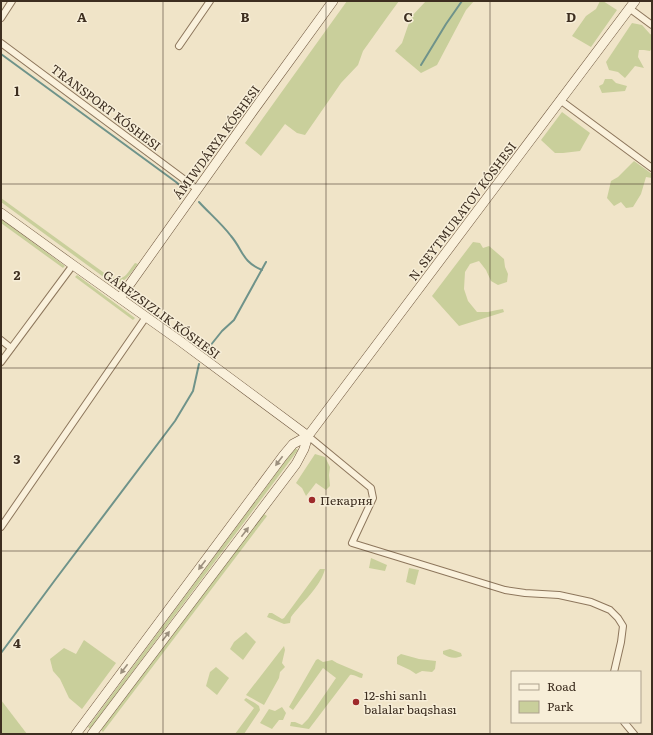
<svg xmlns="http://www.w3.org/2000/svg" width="653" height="735" viewBox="0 0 653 735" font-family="Literata,serif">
<rect width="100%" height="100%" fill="#f0e4c8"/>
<g fill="#c9cf9b">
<polygon points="347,1 399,1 388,16 363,51 358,65 341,83 305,135 297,133 285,124 261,156 245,143"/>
<polygon points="426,1 474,1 466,10 437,65 421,73 395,51 402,43 411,17"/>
<polygon points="600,1 603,1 617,10 591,47 572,36 586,16 596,9"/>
<polygon points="632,23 642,25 650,34 652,35 652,48 650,51 644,50 639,50 638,57 644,68 635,66 625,78 618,72 609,70 606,62"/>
<polygon points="605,79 612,79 616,83 627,86 625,91 602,93 599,86 603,84"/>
<polygon points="562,112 590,133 580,151 563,153 555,153 541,140"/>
<polygon points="634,161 652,174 652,178 646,177 641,194 633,207 626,208 621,202 614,206 607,198 611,181 618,177"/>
<path d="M1 198 107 275C124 283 125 276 135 263L138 264C132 271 125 285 115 282 111 282 108 279 105 278L1 202Z"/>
<polygon points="1,219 65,266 63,268 1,223"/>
<polygon points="473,242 480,243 483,248 489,246 504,259 505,267 508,274 507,282 498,285 491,281 486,270 479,261 470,264 465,272 464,289 468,301 477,312 488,312 497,310 503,309 504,312 459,326 432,296"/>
<polygon points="77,275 135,318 133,320 75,277"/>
<polygon points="295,448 298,450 90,729 88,727"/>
<polygon points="315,454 325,457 330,467 329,475 330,486 326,490 316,483 306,496 302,488 296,483"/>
<polygon points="264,514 267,516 103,732 101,730"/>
<polygon points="371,558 387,565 385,571 369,568"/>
<polygon points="409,568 419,570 415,585 406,582"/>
<path d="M320 569H325C320 588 302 602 291 617L290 623 284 624 267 617 269 613H272L282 619 284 618Z"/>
<polygon points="246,632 256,642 243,660 230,649 234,642"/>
<polygon points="84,640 116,663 82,709 69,698 60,679 53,671 50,659 64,648 76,654"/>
<polygon points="284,646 285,650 282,663 285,667 280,672 279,678 264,705 246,695"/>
<path d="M450 649 461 653 462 656C455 659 449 658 443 654V651Z"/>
<polygon points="401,654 419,659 436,661 435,669 432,672 422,671 416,674 410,670 397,664 397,657"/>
<path d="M318 659 323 662 332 660 337 663 363 674 362 678C358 678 354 674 350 675L309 729 290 726 291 722H295L302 725 308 719 336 678 323 668 293 710 289 707 316 660Z"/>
<polygon points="216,667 229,678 217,695 206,686 210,672"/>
<polygon points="246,698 255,703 259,706 260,710 244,734 235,734 254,708 244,700"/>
<polygon points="1,700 27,734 1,734"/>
<polygon points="282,707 286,713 283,720 279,720 272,729 260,723 269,709 275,711"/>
</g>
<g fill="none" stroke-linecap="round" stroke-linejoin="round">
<g stroke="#6f938a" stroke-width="2">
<polyline points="1,54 176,182 184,189"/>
<polyline points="421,65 446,24 462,1"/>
<path d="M199 202C209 213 222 224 231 236 243 250 242 262 262 270"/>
<polyline points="206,351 222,331 234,320 266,262"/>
<polyline points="1,653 55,580 175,421 193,391 199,364"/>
</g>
<g stroke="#8d765c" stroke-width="8">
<g id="street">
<polyline points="629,8 652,25"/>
<polyline points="1,18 12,1"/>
<polyline points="1,43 197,189"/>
<polyline points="179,46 210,1"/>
<polyline points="560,100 652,168"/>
<polyline points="1,340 11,348"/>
<polyline points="1,362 73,265"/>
<polyline points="308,436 371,488 373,498 352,543 505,590 525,593 559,595 591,602 610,610 618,618 623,626 621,642 614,672"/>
<polyline points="1,527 146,317"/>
<polyline points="624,722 634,734"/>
</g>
</g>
<g stroke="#6f573f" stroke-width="10">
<g id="secondary">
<polyline points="1,213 73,265 180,341 308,436"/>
<polyline points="120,298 253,111 333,1"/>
<polyline points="76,734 283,456 293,444 308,436"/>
<polyline points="92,734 296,464 304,449 308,436 635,1"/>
</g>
</g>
<use href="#street" stroke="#faf1dc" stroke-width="6"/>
<use href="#secondary" stroke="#faf1dc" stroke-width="9"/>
</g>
<defs><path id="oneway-solid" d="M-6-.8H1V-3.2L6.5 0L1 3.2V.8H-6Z"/></defs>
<g fill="#9c907e">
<use href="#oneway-solid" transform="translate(279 461) rotate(127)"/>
<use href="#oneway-solid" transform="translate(245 532) rotate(-53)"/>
<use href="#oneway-solid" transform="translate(202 565) rotate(127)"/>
<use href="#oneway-solid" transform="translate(166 636) rotate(-53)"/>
<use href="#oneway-solid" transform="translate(124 669) rotate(127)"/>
</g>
<path fill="none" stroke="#3d2e20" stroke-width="1" stroke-opacity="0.55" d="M163 1V734M326 1V734M490 1V734M1 184H652M1 368H652M1 551H652"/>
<g fill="#9e2a2b" stroke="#f7eed8" stroke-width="1.5">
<circle cx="312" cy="500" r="4"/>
<circle cx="356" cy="702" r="4"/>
</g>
<g text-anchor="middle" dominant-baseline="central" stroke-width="3" stroke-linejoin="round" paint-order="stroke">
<g font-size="12" fill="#3d2e20" stroke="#f7eed8">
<text transform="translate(106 107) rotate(37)">TRANSPORT KÓSHESI</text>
<text transform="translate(216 142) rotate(-54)">ÁMIWDÁRYA KÓSHESI</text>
<text transform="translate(462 211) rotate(-53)">N. SEYTMURATOV KÓSHESI</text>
<text transform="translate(162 314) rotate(36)">GÁREZSIZLIK KÓSHESI</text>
</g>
<g font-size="12" fill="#3d2e20" stroke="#f7eed8" text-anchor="start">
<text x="320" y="500">Пекарня</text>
<text x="364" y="695">12-shi sanlı<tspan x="364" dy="14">balalar baqshası</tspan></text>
</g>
</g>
<g font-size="13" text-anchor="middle" font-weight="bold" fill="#3d2e20" stroke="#f7eed8" stroke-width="3" stroke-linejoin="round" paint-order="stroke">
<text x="82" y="22">A</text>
<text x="245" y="22">B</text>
<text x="408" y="22">C</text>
<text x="571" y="22">D</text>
<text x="17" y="96">1</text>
<text x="17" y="280">2</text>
<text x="17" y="464">3</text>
<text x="17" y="648">4</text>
</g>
<rect width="653" height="735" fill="none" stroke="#3d2e20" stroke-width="4"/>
<rect x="511" y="671" width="130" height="52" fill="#f7eed8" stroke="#ada18e"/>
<rect x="519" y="684" width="20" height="6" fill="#faf1dc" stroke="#ada18e"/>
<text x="547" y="691" font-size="12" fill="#3d2e20">Road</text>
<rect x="519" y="701" width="20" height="12" fill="#c9cf9b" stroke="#ada18e"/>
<text x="547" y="711" font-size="12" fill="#3d2e20">Park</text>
</svg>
